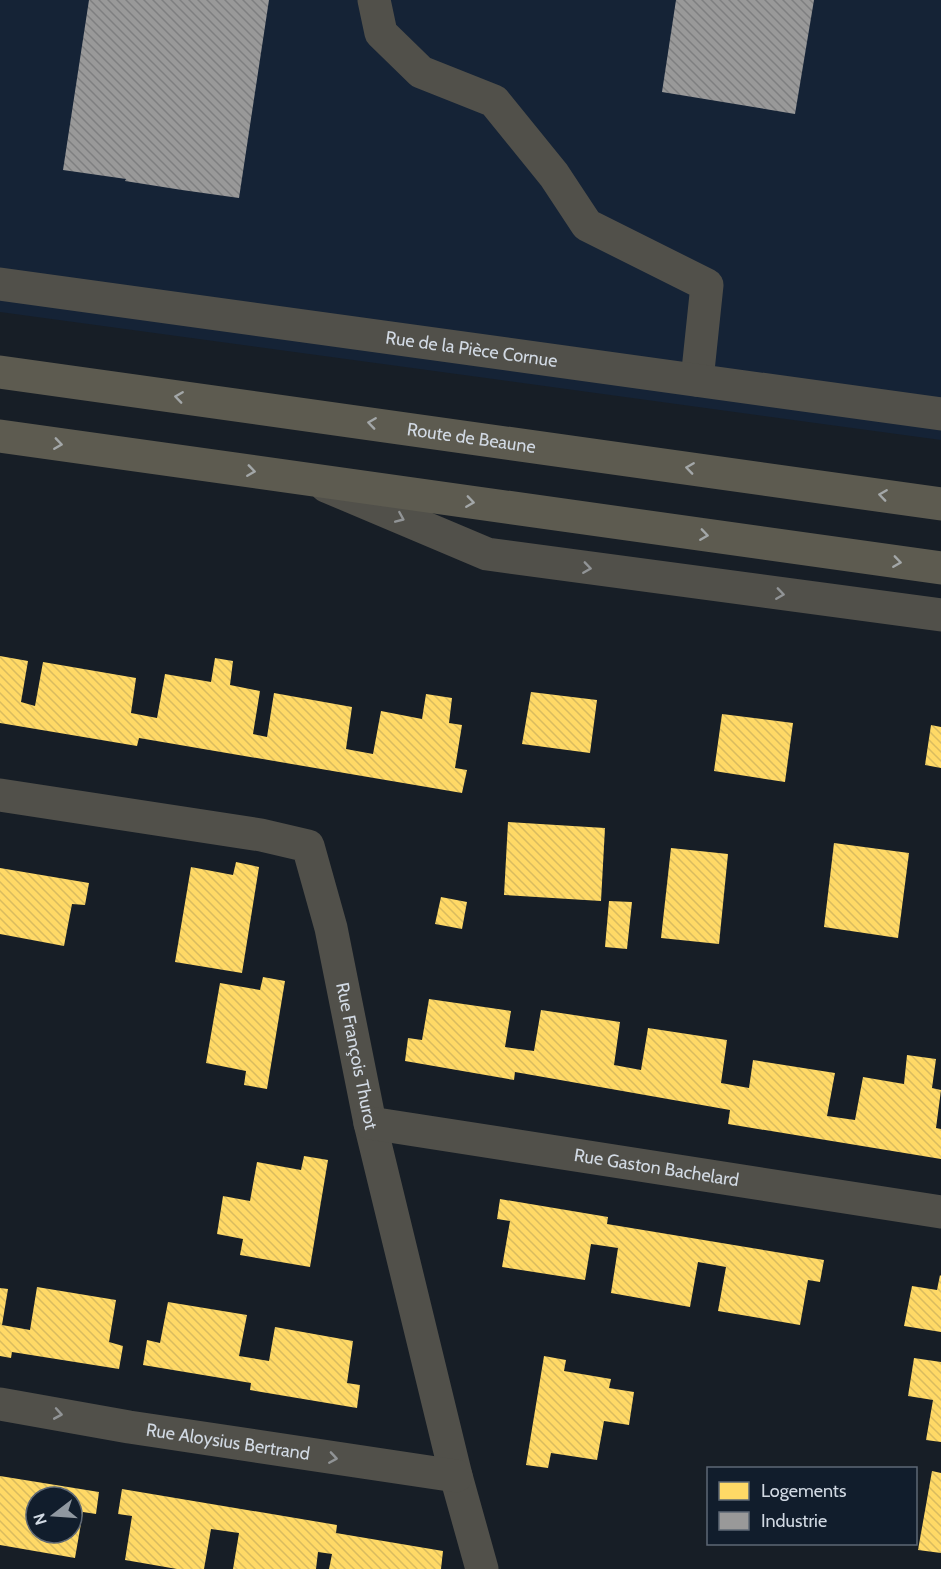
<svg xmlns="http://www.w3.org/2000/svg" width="941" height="1569" viewBox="0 0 941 1569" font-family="Cabin,sans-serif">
<defs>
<pattern id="homes-back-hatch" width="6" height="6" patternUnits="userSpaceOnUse" patternTransform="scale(1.5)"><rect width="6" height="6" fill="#ffd966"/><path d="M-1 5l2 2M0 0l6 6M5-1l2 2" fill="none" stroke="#d9bb5f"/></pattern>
<pattern id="industry-back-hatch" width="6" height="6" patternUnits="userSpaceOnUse" patternTransform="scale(1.5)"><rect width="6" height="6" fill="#999"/><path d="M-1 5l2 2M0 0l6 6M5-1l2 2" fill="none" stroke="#7e7f80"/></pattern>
</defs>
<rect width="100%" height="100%" fill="#171e26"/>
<polygon fill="#152336" points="0,0 941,0 941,440 0,312"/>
<g fill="url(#homes-back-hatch)" fill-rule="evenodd">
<polygon points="0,656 28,661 21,702 35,706 43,662 136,678 131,713 157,718 165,674 211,682 215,658 233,661 230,685 260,691 253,734 267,737 274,693 352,707 346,749 373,754 381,711 422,719 426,694 452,698 449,723 462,725 455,768 467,770 462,793 139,738 137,746 0,723"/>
<polygon points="531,692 597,700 590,753 522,744"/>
<polygon points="722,714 793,723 785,782 714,771"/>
<polygon points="931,725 941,727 941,768 925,765"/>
<polygon points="508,822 605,828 601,901 504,895"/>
<polygon points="834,843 909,853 898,938 824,927"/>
<polygon points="671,848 728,854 719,944 661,938"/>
<polygon points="236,862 259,867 242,973 175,962 191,867 233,875"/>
<polygon points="0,868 89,883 85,905 72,904 64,946 0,934"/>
<polygon points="441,897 467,902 462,929 435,924"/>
<polygon points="609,901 632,902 627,949 605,947"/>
<polygon points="263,977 285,981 267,1089 244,1085 246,1071 206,1063 220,983 260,990"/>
<polygon points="429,999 511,1011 505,1047 534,1051 541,1010 620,1022 614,1065 641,1070 648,1028 727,1040 721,1083 749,1088 753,1060 835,1073 827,1116 855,1120 863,1077 904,1084 907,1055 936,1059 932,1088 941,1090 936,1128 941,1129 941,1159 728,1124 730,1110 515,1072 514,1080 405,1061 408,1038 422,1040"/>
<polygon points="304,1156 328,1160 310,1267 240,1255 243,1239 217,1234 223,1196 250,1201 257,1162 301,1170"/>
<polygon points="500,1199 608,1217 607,1224 824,1260 820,1282 808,1280 800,1325 718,1311 726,1267 698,1262 690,1307 611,1293 618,1248 591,1244 585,1280 502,1267 510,1221 497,1219"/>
<polygon points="940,1275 941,1276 941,1332 904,1326 912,1286 937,1290"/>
<polygon points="37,1287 116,1300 109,1342 123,1346 119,1369 12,1352 11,1358 0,1356 0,1288 8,1289 2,1325 30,1330"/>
<polygon points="168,1302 247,1315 239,1356 269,1361 275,1327 353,1341 347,1383 360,1385 357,1408 250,1390 251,1383 143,1365 147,1340 160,1343"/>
<polygon points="544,1356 566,1360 564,1371 611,1379 609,1388 634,1392 629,1425 604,1421 597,1460 551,1453 548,1468 526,1465"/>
<polygon points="914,1358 941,1362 941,1442 926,1440 933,1400 908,1396"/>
<polygon points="932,1471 941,1473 941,1553 918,1550"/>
<path d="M0 1476 99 1492 96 1514 83 1512 75 1558 0 1545ZM36 1497H72V1533H36Z"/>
<polygon points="122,1489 337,1525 336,1533 443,1551 441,1569 329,1569 332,1554 318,1552 316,1569 233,1569 239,1533 211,1529 204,1569 177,1569 125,1560 132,1516 118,1514"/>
</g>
<g fill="url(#industry-back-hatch)">
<polygon points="89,0 269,0 239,198 182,190 125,181 126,179 63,170"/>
<polygon points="676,0 814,0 795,114 662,92"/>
</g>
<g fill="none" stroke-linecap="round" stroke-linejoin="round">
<g stroke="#51504a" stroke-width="33">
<polyline points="374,0 381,33 421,72 494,101 554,175 587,225 707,285 697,380"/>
<path id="s1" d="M0 284 941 414"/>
<polyline points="326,486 487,554 941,615"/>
<path id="s2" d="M0 795 261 835 308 846 331 928 370 1123 456 1476 482 1569"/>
<path id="s3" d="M370 1123 941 1212"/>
<path id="s4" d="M0 1404 129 1427 456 1476"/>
</g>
<g stroke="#5d5b50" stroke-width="33">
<path id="s5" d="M0 372 941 504"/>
<polyline points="0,436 941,568"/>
</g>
</g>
<defs><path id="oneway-chevron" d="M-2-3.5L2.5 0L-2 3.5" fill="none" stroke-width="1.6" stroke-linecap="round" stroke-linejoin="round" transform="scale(1.5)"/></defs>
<g stroke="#a3a7a8">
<use href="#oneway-chevron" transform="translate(179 397) rotate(-172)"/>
<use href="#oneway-chevron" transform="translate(372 423) rotate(-172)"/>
<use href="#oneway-chevron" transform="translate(58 444) rotate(8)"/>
<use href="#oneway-chevron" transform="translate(690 468) rotate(-172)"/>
<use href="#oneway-chevron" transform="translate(251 471) rotate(8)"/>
<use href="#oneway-chevron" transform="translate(883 495) rotate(-172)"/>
<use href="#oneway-chevron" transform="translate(470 502) rotate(8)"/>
<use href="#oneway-chevron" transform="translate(704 535) rotate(8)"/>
<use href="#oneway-chevron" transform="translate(897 562) rotate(8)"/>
</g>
<g stroke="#919496">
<use href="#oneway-chevron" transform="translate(400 518) rotate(23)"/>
<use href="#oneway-chevron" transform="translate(587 568) rotate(8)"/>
<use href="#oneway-chevron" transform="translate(780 594) rotate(8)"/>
<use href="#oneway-chevron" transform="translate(58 1414) rotate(10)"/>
<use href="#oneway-chevron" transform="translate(333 1458) rotate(9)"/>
</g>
<g text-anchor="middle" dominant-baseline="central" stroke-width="6" stroke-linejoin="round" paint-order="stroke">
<g font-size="18" fill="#d1d9e3" stroke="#111d2c">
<text stroke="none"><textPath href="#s1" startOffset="476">Rue de la Pièce Cornue</textPath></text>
<text stroke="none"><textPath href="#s5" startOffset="476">Route de Beaune</textPath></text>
<text stroke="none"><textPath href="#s2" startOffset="528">Rue François Thurot</textPath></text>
<text stroke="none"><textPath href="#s3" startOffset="290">Rue Gaston Bachelard</textPath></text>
<text stroke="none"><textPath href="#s4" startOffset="231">Rue Aloysius Bertrand</textPath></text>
</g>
</g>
<rect x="707" y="1467" width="210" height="78" fill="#111d2c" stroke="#5e6875" stroke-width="1.5"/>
<rect x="719" y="1482" width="30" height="18" fill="#ffd966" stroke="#5e6875" stroke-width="1.5"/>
<text x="761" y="1497" font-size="18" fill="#d1d9e3">Logements</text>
<rect x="719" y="1512" width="30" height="18" fill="#999999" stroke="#5e6875" stroke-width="1.5"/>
<text x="761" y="1527" font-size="18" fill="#d1d9e3">Industrie</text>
<g transform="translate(54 1515) rotate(253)"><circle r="28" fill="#111d2c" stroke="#5e6875" stroke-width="1.5"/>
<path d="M0-4.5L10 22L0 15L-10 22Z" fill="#9098a1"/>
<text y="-9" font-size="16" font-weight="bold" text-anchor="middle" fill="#d1d9e3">N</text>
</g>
</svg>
